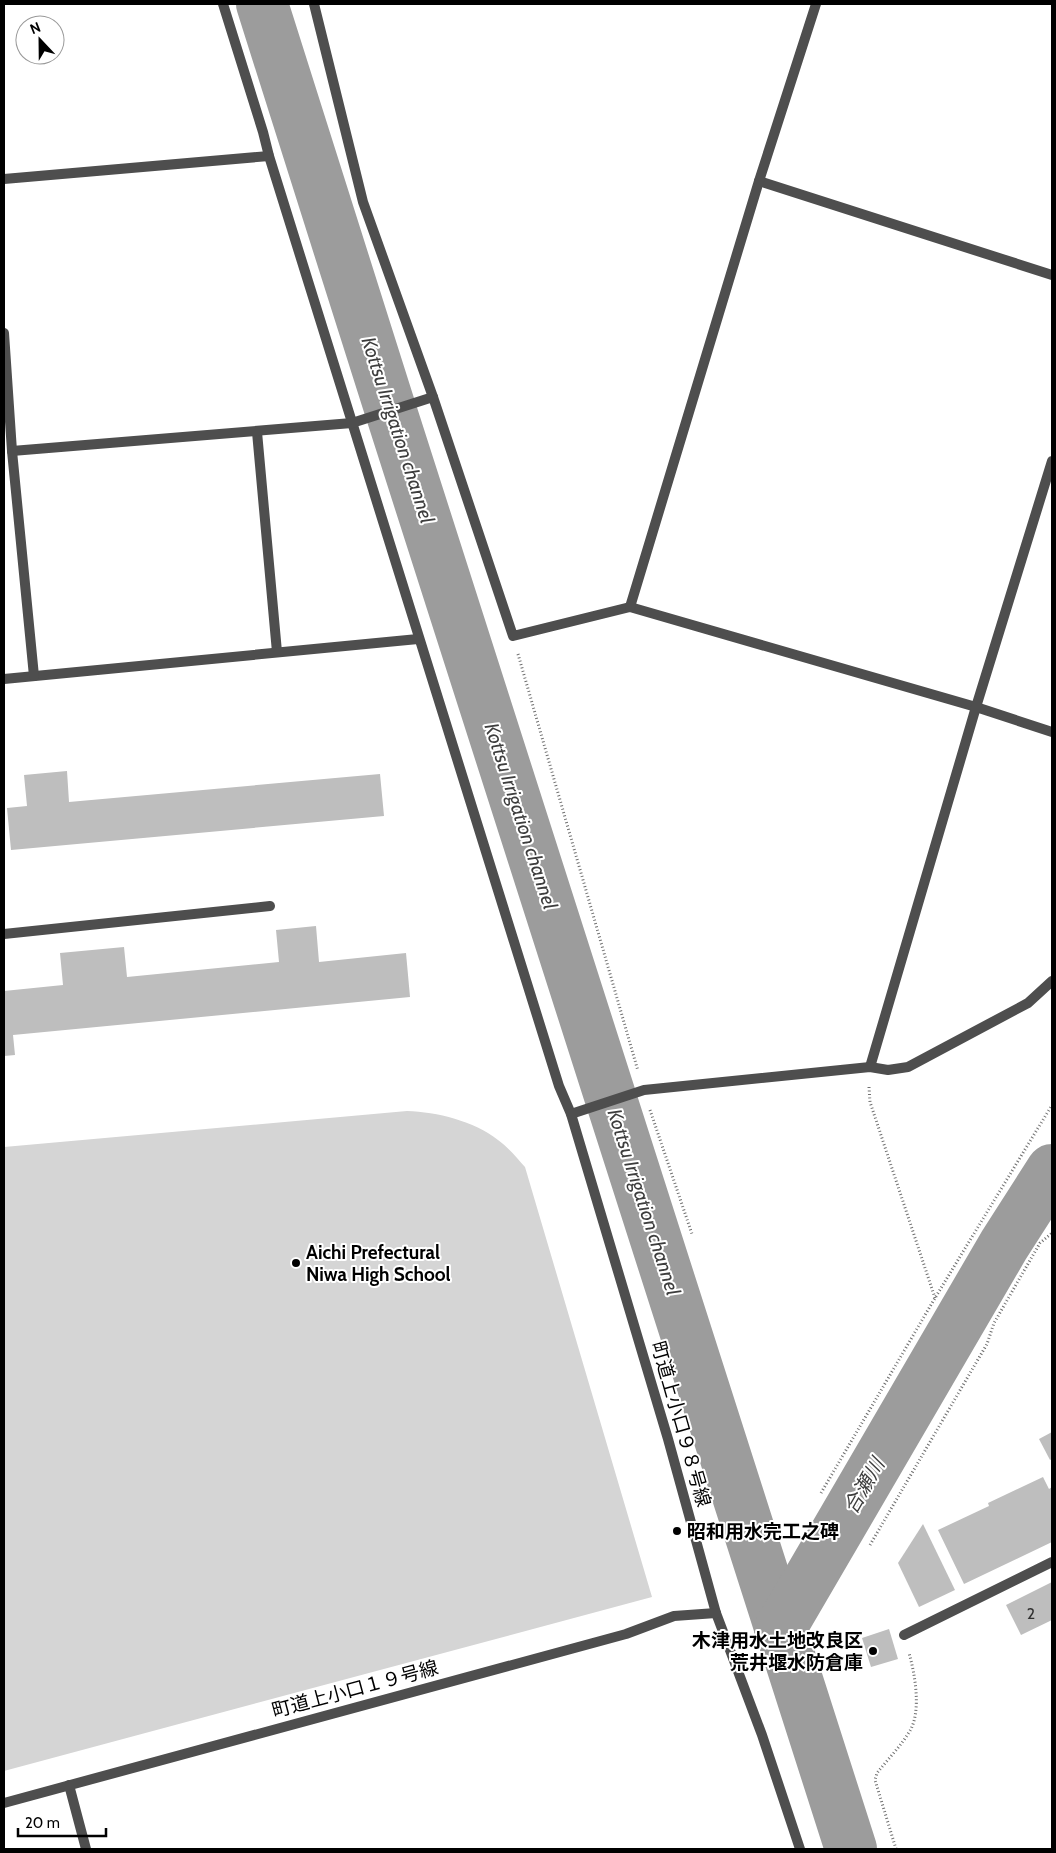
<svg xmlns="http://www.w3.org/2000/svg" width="1056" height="1853" viewBox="0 0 1056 1853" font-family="Cabin,'Noto Sans JP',sans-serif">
<rect width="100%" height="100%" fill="#fff"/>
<path fill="#d5d5d5" d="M407 1111C437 1112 474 1121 498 1140 509 1148 517 1158 525 1167L652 1597 4 1771V1147Z"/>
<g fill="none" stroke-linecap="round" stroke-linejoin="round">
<g stroke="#9c9c9c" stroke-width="52">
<polyline points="262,4 388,402 851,1849"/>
<polyline points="780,1629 1004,1245 1052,1170"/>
</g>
</g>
<g fill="#bebebe">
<polygon points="67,771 69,802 380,774 384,816 11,850 7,808 27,806 24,775"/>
<polygon points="316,926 319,962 406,953 410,997 13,1035 15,1055 4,1056 4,991 63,985 60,953 124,947 127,977 279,962 276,930"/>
<polygon points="1052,1432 1052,1459 1050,1460 1039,1439"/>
<polygon points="1043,1477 1049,1489 1052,1487 1052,1542 964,1584 938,1530 989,1506 988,1503"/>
<polygon points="923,1524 955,1590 919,1607 898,1563"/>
<polygon points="1052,1582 1052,1620 1021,1635 1006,1605"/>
<polygon points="889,1629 898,1659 871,1667 862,1638"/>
</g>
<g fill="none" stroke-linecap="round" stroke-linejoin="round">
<g stroke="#707070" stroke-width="3" stroke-dasharray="1 2.5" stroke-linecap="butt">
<polyline points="518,654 638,1071"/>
<polyline points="869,1087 870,1102 935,1298"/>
<polyline points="650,1110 692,1234"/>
<polyline points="821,1493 935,1298 1052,1105"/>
<polyline points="870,1545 987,1344 994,1323 1040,1243 1052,1233"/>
<path d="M896 1849 875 1780 877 1773C888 1759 902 1745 911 1729 921 1709 915 1674 909 1653"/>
</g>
<polyline stroke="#4e4e4e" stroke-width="10" points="4,934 270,906"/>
<g stroke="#4e4e4e" stroke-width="10">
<polyline points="223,4 263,132 269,156 559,1086 571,1114 668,1439 716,1613 762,1735 800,1849"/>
<polyline points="314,4 363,202 433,397 513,636 630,607 976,707 1052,732"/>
<polyline points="4,179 269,156"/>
<polyline points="759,181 1052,275"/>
<polyline points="257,432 277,652"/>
<polyline points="12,451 352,423 433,397"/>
<polyline points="630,607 759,181 816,4"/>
<polyline points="4,679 418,639"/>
<polyline points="870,1067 976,707 1052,461"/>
<polyline points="571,1114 644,1090 870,1067 888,1070 908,1067 1028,1003 1052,981"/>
<polyline points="904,1635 1052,1562"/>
<polyline points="69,1785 86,1849"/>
<polyline points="4,1803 626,1634 674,1616 716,1613"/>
</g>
<polyline stroke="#4e4e4e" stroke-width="10" points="4,333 12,451 34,676"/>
</g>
<g fill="#000" stroke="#fff" stroke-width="2">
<circle cx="296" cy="1263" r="5"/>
<circle cx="677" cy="1531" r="5"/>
<circle cx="873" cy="1651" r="5"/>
</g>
<g text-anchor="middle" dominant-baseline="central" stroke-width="4" stroke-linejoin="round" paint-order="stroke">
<g font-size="16" fill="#303030">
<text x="1031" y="1613">2</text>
</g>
<g font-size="19" font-weight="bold" fill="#000" stroke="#fff" text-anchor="start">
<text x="306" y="1252">Aichi Prefectural<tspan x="306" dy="22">Niwa High School</tspan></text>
<text x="687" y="1531">昭和用水完工之碑</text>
<text x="863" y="1640" text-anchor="end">木津用水土地改良区<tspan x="863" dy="22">荒井堰水防倉庫</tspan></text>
</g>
<g font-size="19" fill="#000" stroke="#fff">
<text transform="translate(681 1424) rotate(74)">町道上小口９８号線</text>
<text transform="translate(355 1689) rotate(-15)">町道上小口１９号線</text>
</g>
<g font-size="20" font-style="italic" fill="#3d3d3d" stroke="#fff">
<text transform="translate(398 430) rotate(72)">Kottsu Irrigation channel</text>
<text transform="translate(521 816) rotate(72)">Kottsu Irrigation channel</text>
<text transform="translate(644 1202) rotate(72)">Kottsu Irrigation channel</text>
<text transform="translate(864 1486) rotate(-60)">合瀬川</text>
</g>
</g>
<rect width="1056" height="1853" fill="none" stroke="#000000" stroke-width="10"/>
<g transform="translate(40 40) rotate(338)"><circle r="24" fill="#ffffff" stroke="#999999"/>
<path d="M0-4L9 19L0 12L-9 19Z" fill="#000000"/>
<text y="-8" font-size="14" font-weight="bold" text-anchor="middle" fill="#000000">N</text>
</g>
<path d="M18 1828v8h88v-8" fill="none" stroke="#000000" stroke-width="2.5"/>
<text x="25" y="1828" font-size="15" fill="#000000" stroke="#ffffff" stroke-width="4" paint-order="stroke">20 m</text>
</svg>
